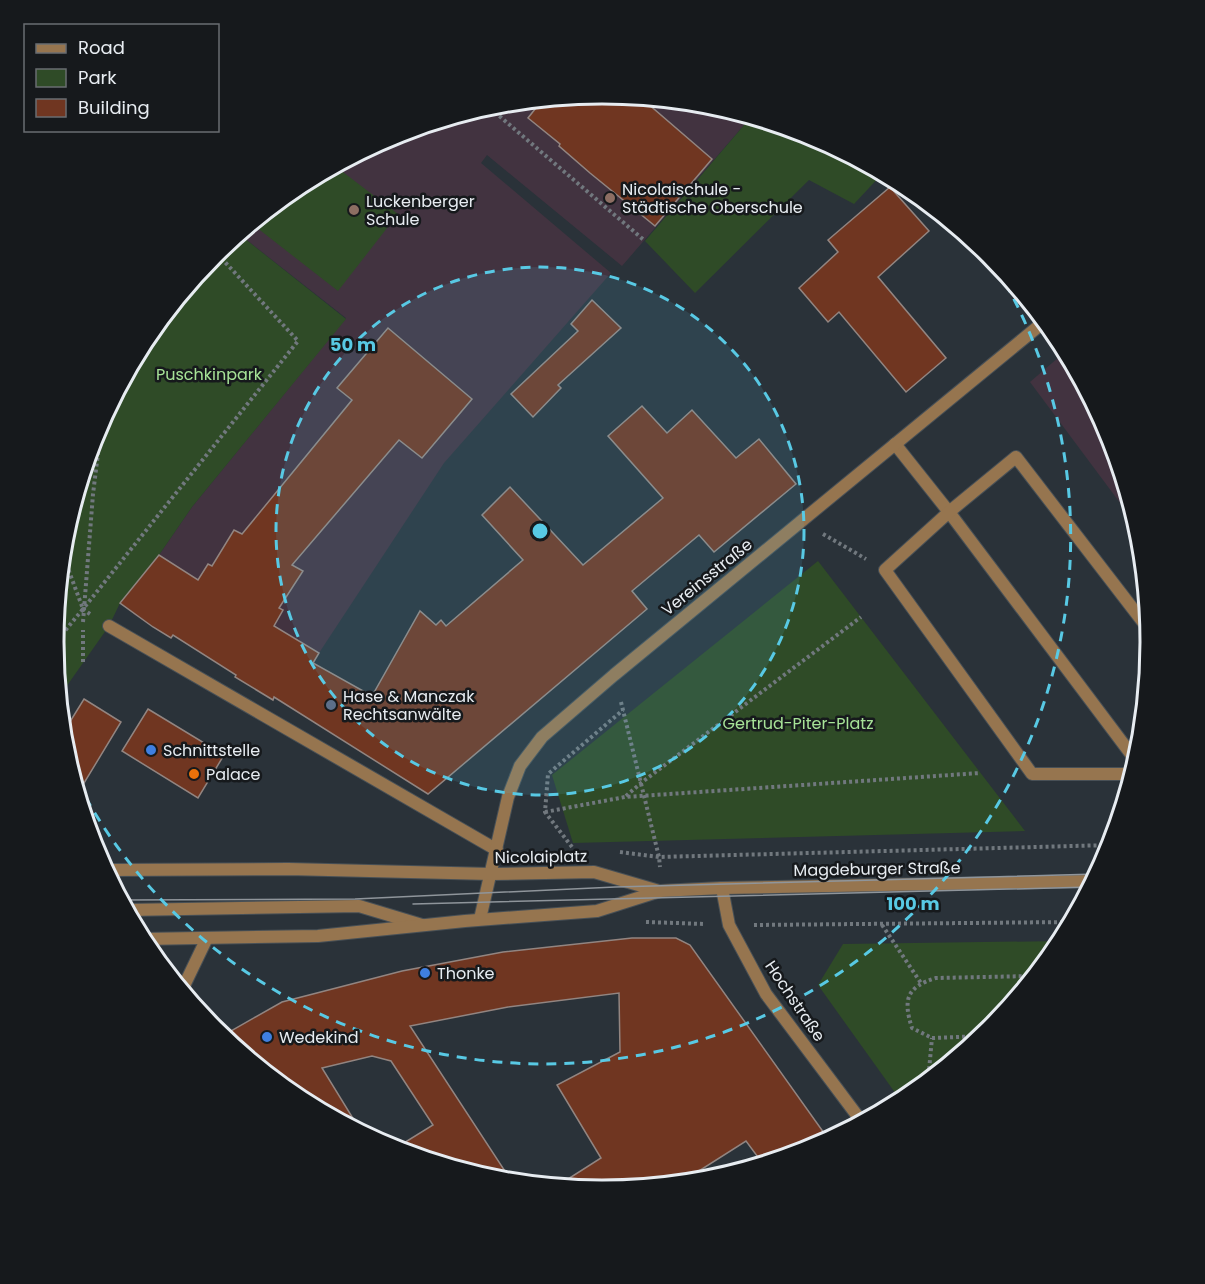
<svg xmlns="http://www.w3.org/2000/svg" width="1205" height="1284" viewBox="0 0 1205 1284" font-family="Poppins,sans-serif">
<rect width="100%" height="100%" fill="#2a3239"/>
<g fill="#423340">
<polygon points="603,94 710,104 751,117 622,266 487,155 481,163 611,273 444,463 319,653 288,707 275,698 273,700 235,677 235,674 173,635 171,638 133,614 134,612 120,603 159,555 192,507 346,318 239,234 298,186 393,135 496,104"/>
<polygon points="1066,351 1109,432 1138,527 1030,382"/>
</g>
<g fill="#2f4b27">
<polygon points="751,117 813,135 883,173 854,204 809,180 695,293 645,241"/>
<polygon points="335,166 398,214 338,291 252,224 298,186"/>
<polygon points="239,234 346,319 192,507 159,555 120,603 109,626 59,697 54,642 65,535 96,432 147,337 215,254"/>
<polygon points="818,561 1025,831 573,843 552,775"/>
<polygon points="1062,941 990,1030 901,1101 818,985 843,944"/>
</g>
<g fill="#703621" stroke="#928581" stroke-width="1.5">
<polygon points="603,94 640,97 712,159 655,226 590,173 559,146 560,144 528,118 543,99"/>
<polygon points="890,187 929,231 878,277 946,358 906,392 839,312 828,322 799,288 838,252 828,240"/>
<polygon points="592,300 621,328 558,385 561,388 533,417 511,394 578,331 571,324"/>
<polygon points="388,328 472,399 422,458 399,440 292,565 303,571 279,608 283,610 274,626 319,653 313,663 372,696 420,611 436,625 441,620 446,626 523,560 482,515 510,487 583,565 663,498 608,436 642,406 667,433 692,410 736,458 759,439 796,484 714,552 699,535 632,591 647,609 428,794 274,697 273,700 235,677 236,675 173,635 171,638 153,627 120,603 159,555 198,580 208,564 212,566 234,530 242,534 352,400 337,388"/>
<polygon points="84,699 121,722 78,793 64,749 63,733"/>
<polygon points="148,709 224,755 198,798 122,751"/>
<polygon points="632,938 676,938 690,945 829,1140 812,1149 763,1164 746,1141 680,1183 602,1190 557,1186 601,1158 557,1085 620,1052 619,993 508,1007 410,1026 512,1182 495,1180 394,1149 433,1125 391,1061 372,1056 322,1068 362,1133 297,1098 222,1036 282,1002 402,971 503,952"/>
</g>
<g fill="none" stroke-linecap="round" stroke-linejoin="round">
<g stroke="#485056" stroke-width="14">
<g id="service">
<polyline points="895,444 949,512 1137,762"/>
<polyline points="1133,774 1032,774 885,570 949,512 1016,457 1150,631"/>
<polyline points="127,910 359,906 422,925"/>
</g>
</g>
<g stroke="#485056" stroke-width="14">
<g id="minor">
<polyline points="109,626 497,850"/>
<polyline points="722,888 729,925 766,994 862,1122"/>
<polyline points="480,919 508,797 520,766 542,737 614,675 1045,321"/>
<polyline points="182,990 207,938"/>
</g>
</g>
<g stroke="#485056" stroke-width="14">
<g id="tertiary">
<polyline points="106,870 288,869 491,874 594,872 659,891"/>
<polyline points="142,939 318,936 465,921 597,911 660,891 722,888 1094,881"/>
</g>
</g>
<g stroke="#71787e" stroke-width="4" stroke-dasharray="3 3" stroke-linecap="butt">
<polyline points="686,102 699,113 707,104"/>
<polyline points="507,103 497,114 645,241"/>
<polyline points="823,534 866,559"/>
<polyline points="90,614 83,609 298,341 224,261 217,252"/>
<polyline points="83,622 93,494 102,421"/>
<polyline points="54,644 83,609 63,555"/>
<polyline points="83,662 83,630"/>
<polyline points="621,702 659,857 660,867"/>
<polyline points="626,796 641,783 861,617"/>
<polyline points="545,812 625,797 980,773"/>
<polyline points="572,847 545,812 548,774 623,710"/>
<polyline points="620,852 659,857 1111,845"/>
<polyline points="646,922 705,924"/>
<polyline points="754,925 1072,922"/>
<polyline points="882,925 921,983"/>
<path d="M983 1036 932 1038 912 1028C903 1000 906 987 936 978L1034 976"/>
<polyline points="928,1081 932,1038"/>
</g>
<use href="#service" stroke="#96754f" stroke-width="12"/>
<use href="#minor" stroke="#96754f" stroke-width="12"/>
<use href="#tertiary" stroke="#96754f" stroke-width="12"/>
<g stroke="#8f959b" stroke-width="1.5">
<polyline points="121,900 355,899 615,887 1097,874"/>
<polyline points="413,904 1091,887"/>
</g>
</g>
<circle cx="540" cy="531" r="264" fill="#58c9e4" fill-opacity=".12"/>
<g fill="none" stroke="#58c9e4" stroke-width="3" stroke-dasharray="10 8">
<circle cx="540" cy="531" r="264"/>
<path d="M987 252A527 527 0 1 1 73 774"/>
</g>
<g fill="#8d6e63" stroke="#16191c" stroke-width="2">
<circle cx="610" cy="198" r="6"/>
<circle cx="354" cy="210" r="6"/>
</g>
<circle fill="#5c6f8a" stroke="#16191c" stroke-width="2" cx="331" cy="705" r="6"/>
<g fill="#3f7fe0" stroke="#16191c" stroke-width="2">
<circle cx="151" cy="750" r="6"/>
<circle cx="425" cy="973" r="6"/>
<circle cx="267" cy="1037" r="6"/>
</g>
<circle fill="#e8710a" stroke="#16191c" stroke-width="2" cx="194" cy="774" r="6"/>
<g text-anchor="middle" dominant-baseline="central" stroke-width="5" stroke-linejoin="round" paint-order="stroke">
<g font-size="16" fill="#e7ecf1" stroke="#16191c" text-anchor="start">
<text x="622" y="189">Nicolaischule -<tspan x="622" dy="18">Städtische Oberschule</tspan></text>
<text x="366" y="201">Luckenberger<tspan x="366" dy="18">Schule</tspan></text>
<text x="343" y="696">Hase &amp; Manczak<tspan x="343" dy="18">Rechtsanwälte</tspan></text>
<text x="163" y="750">Schnittstelle</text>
<text x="206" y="774">Palace</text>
<text x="437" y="973">Thonke</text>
<text x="279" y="1037">Wedekind</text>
</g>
<g font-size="16" fill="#a7e397" stroke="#16191c">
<text x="209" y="374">Puschkinpark</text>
<text x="798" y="723">Gertrud-Piter-Platz</text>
</g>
<g font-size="16" fill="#e7ecf1" stroke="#16191c">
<text transform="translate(707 577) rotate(-39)">Vereinsstraße</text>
<text transform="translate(541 857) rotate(-1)">Nicolaiplatz</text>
<text transform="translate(877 869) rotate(-1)">Magdeburger Straße</text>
<text transform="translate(795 1001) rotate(56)">Hochstraße</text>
</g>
</g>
<path d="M0 0H1205V1284H0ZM64 642a538 538 0 1 1 1076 0a538 538 0 1 1-1076 0Z" fill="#16191c" fill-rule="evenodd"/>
<path fill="none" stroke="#e7ecf1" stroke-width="3" d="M64 642a538 538 0 1 1 1076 0a538 538 0 1 1-1076 0Z"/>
<circle cx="540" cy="531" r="9" fill="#58c9e4" stroke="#16191c" stroke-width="3"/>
<g font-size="18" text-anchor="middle" font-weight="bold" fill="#58c9e4" stroke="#16191c" stroke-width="5" stroke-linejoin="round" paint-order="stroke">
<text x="353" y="351">50 m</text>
<text x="913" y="910">100 m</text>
</g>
<rect x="24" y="24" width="195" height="108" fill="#16191c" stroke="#6a6d71" stroke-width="1.5"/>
<rect x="36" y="44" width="30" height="9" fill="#96754f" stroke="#6a6d71" stroke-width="1.5"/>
<text x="78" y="54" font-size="18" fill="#e7ecf1">Road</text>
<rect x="36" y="69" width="30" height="18" fill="#2f4b27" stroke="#6a6d71" stroke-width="1.5"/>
<text x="78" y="84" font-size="18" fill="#e7ecf1">Park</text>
<rect x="36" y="99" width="30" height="18" fill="#703621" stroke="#6a6d71" stroke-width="1.5"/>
<text x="78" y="114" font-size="18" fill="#e7ecf1">Building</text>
</svg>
